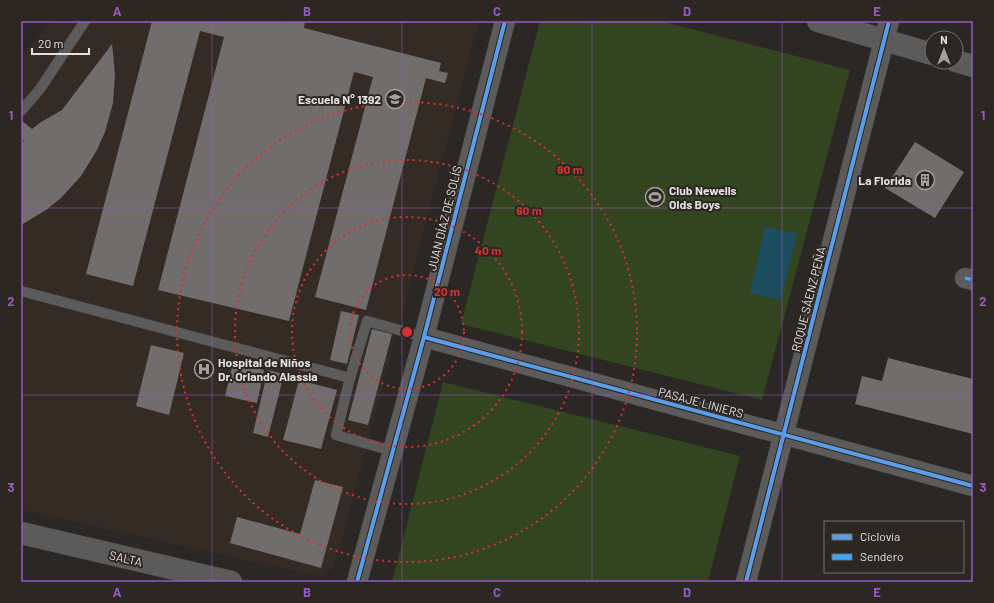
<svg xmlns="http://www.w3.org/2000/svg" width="994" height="603" viewBox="0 0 994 603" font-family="Barlow,sans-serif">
<rect width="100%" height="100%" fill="#2a2725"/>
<polygon fill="#342c24" points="52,21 479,21 341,544 332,569 316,576 21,510 21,56"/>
<g fill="#324420">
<polygon points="540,21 660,21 850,70 762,400 461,324"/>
<polygon points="443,382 740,456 708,582 392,582"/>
</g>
<polygon fill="#1d4e60" points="765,227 797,234 781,300 750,293"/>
<g fill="#706d6c">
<polygon points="152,21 276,21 284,23 285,21 305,21 304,28 441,63 439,71 448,73 445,83 426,78 366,310 315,297 373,77 354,72 289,321 158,290 224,37 200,31 133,286 86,274"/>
<polygon points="112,44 115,74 113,103 105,132 97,150 81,176 61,198 46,210 21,225 21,146 24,141 21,139 21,120 32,129 41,122 62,110"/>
<polygon points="915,142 964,172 935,218 885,188"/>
<polygon points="341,311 359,315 347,364 330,360"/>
<polygon points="372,329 392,334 368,425 348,420"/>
<polygon points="151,345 184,353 169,415 136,406"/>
<polygon points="888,358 973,379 973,434 855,404 862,376 882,381"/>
<polygon points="233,363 264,370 257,403 225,396"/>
<polygon points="268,370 284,374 268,437 253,433"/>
<polygon points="299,380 337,390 321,449 283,440"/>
<polygon points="315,480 343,487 321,568 230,543 237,517 300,534"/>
</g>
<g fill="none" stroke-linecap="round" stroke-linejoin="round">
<g stroke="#474543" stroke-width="11">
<g id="service">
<polyline points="21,111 40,89 85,21"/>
<polyline points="21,291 350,378 336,435 393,451"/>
<polyline points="350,378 367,321 424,337"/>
</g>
</g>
<g stroke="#474543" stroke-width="21">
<g id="minor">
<polyline points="965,278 973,280"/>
<polyline points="424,337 973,486"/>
<polyline points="357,582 424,337 505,21"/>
<polyline points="746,582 889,21"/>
</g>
</g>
<g stroke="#474543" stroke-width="23">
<g id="tertiary">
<polyline points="818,21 932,54"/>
<polyline points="956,61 973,66"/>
<polyline points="21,533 231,582"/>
</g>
</g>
<use href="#service" stroke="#5c5b5b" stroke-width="10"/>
<use href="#minor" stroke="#5c5b5b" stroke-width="20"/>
<use href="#tertiary" stroke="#5c5b5b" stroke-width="22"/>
<polyline stroke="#3fa9f5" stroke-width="3" stroke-dasharray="6 3" stroke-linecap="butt" points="965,278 973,280"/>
<g stroke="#2c2723" stroke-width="6">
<g id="cycleway">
<polyline points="424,337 973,486"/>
<polyline points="357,582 424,337 505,21"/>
<polyline points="746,582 889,21"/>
</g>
</g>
<use href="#cycleway" stroke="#5a9eea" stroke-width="4"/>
</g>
<path fill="none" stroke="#9559c7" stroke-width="1" stroke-opacity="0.55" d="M212 21V582M402 21V582M592 21V582M782 21V582M21 208H973M21 395H973"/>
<g fill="none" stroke="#d73131" stroke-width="2" stroke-dasharray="2 4">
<circle cx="407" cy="332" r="57"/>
<circle cx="407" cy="332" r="115"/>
<circle cx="407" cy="332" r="172"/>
<circle cx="407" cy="332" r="230"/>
</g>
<defs>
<g id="school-ring" transform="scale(1)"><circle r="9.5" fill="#2c2723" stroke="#a3a09d" stroke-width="1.5"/><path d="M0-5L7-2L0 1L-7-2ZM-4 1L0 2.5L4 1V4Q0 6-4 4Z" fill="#a3a09d"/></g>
<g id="building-ring" transform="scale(1)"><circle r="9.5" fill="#2c2723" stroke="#a3a09d" stroke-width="1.5"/><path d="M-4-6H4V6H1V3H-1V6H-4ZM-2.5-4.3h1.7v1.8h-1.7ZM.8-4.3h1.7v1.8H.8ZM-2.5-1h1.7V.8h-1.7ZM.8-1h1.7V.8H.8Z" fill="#a3a09d"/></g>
<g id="stadium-ring" transform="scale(1)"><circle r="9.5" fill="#2c2723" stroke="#a3a09d" stroke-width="1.5"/><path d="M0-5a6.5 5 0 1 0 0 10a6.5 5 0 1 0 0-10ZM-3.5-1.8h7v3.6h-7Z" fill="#a3a09d"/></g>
<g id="hospital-ring" transform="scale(1)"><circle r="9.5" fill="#2c2723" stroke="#a3a09d" stroke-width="1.5"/><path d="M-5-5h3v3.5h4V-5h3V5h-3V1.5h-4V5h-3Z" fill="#a3a09d"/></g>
</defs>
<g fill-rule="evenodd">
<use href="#school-ring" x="395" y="99"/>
<use href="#building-ring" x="925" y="180"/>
<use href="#stadium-ring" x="655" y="197"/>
<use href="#hospital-ring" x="204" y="369"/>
</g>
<g text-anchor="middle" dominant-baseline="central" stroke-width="4" stroke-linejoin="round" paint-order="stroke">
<g font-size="12" font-weight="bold" fill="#e4e1de" stroke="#2c2723" text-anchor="end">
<text x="381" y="99">Escuela N° 1392</text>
<text x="911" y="180">La Florida</text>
<text x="669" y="190" text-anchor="start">Club Newells<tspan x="669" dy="14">Olds Boys</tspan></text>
<text x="218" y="362" text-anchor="start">Hospital de Niños<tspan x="218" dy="14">Dr. Orlando Alassia</tspan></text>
</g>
<g font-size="12" fill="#e4e1de" stroke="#2c2723">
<text transform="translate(444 218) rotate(-76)">JUAN DÍAZ DE SOLÍS</text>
<text transform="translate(808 299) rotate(-76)">ROQUE SÁENZ PEÑA</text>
<text transform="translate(701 402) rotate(15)">PASAJE LINIERS</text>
<text transform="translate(126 558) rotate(13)">SALTA</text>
</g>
</g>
<circle cx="407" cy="332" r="6" fill="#d73131" stroke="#2c2723" stroke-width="2"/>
<g font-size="12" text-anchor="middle" font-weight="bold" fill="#d73131" stroke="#2c2723" stroke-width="4" stroke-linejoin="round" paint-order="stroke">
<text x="570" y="174">80 m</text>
<text x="529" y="215">60 m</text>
<text x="488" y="255">40 m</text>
<text x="447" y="296">20 m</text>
</g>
<rect width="994" height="603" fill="none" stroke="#2c2723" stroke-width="44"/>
<rect x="824" y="521" width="140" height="52" fill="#2c2723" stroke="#76716e"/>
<rect x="832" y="534" width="20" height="6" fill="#5a9eea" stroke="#76716e"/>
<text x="860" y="541" font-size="12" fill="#e4e1de">Ciclovía</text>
<rect x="832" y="554" width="20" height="6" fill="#3fa9f5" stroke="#76716e"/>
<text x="860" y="561" font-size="12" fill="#e4e1de">Sendero</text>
<g transform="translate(944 50)"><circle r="19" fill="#2c2723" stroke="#76716e"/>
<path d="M0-3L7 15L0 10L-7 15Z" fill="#a3a09d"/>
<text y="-6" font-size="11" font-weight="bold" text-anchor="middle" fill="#e4e1de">N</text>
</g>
<path d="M32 48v6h57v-6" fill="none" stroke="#e4e1de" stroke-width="2"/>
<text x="38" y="48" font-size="12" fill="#e4e1de" stroke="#2c2723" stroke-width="3" paint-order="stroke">20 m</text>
<rect x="22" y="22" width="950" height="559" fill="none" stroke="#9559c7" stroke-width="1.5"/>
<g font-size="13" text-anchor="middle" font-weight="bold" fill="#9559c7">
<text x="117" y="16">A</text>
<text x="307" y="16">B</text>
<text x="497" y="16">C</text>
<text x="687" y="16">D</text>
<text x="877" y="16">E</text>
<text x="11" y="120">1</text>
<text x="983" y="120">1</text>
<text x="11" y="306">2</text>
<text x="983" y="306">2</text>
<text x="11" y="492">3</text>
<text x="983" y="492">3</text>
<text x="117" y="597">A</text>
<text x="307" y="597">B</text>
<text x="497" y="597">C</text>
<text x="687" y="597">D</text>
<text x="877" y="597">E</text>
</g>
</svg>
